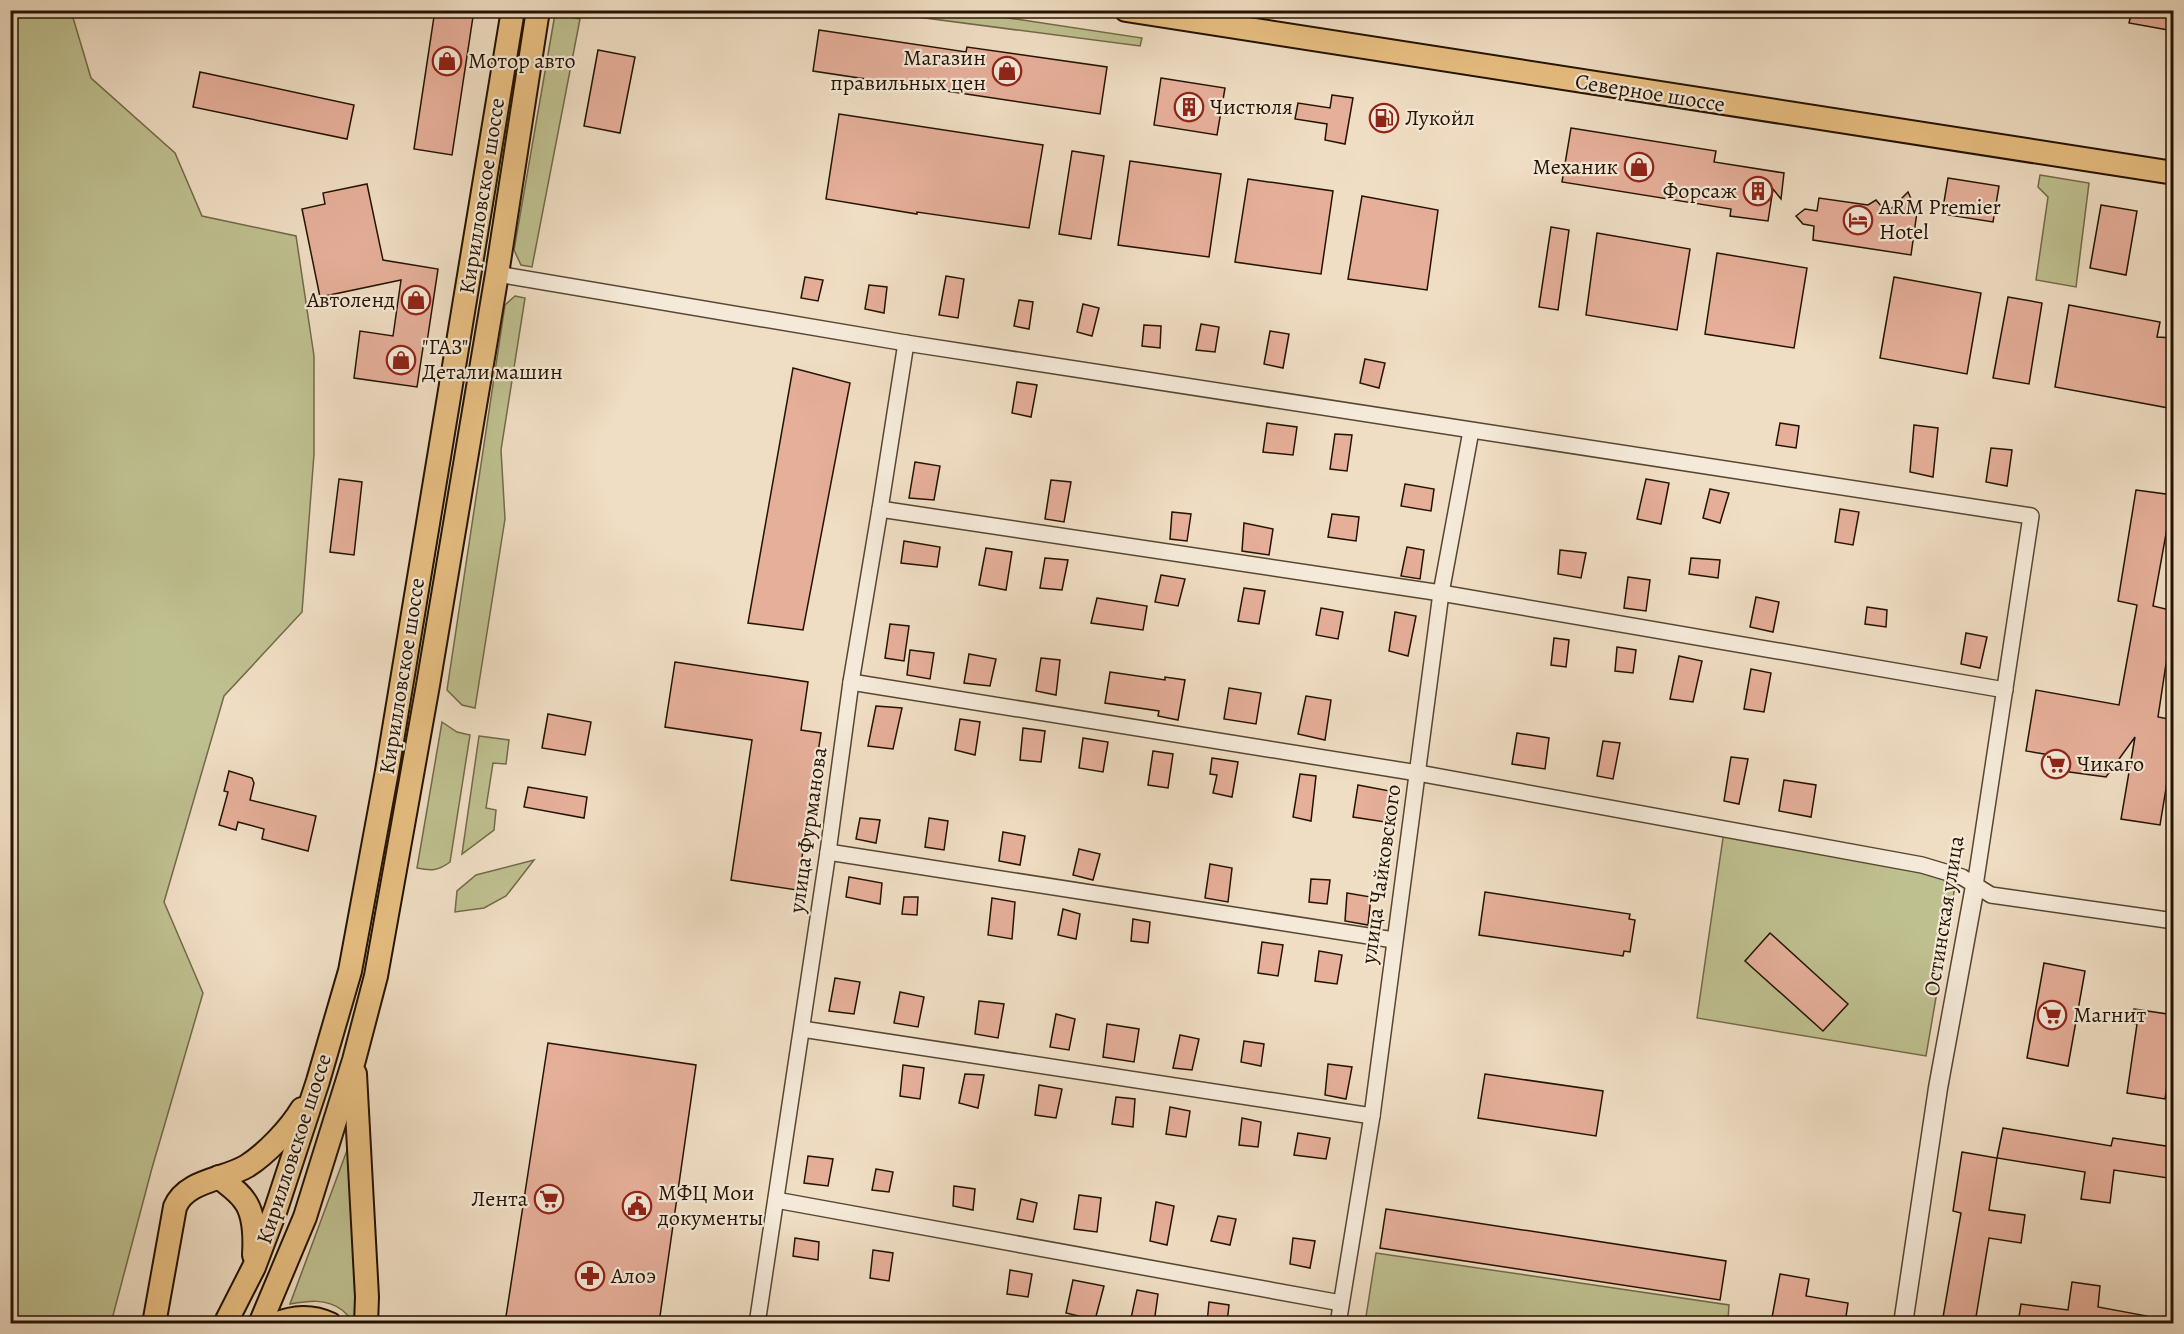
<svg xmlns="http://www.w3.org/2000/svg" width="2184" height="1334" viewBox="0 0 2184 1334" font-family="Alegreya,serif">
<rect width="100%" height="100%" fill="#f0dec4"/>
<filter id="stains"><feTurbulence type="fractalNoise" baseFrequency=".00333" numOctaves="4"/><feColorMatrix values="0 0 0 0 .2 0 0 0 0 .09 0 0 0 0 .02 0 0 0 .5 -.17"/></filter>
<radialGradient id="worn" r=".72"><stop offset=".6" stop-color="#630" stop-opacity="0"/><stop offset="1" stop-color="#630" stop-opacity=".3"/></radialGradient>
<g fill="#bfc090" stroke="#726a48" stroke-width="1.5">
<polygon points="10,11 71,11 91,78 175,153 202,216 296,236 314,356 314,454 302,612 224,696 164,902 203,993 152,1168 111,1323 11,1323"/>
<polygon points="871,11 962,11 1142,38 1140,46"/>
<polygon points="555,14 580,19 532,267 521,265 514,250"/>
<polygon points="2040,175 2089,183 2076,287 2036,280 2048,197 2038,187"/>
<polygon points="515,296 525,298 501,450 505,519 475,708 462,705 447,690 505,305"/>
<path d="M442 722 457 732 470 735 450 862C438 871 431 871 417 868Z"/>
<polygon points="479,736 509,740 506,764 493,763 486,808 496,810 494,830 462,854"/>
<polygon points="1724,831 1956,880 1926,1056 1697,1018"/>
<polygon points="534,860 506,896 484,908 455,912 457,891 476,875"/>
<path d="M349 1145 356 1323C351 1320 347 1314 342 1310 326 1298 308 1301 290 1304Z"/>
<polygon points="1376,1253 1729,1305 1728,1320 1721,1324 1365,1323"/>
</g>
<g fill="#e6af9a" stroke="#241300" stroke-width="1.5">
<polygon points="435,10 474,10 452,155 414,149"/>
<polygon points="2132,10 2174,10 2174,31 2129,23"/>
<polygon points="819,30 966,52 967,47 1107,67 1100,114 813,71"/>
<polygon points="598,50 635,57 620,133 584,126"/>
<polygon points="200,72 354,105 347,139 193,107"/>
<polygon points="1161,78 1225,88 1217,135 1154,125"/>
<polygon points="1332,95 1353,98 1345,144 1325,140 1327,124 1295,119 1298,103 1330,108"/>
<polygon points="839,114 1043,145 1029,228 917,212 917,214 826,199"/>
<polygon points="1571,128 1716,151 1714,162 1784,173 1781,199 1773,189 1768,221 1730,216 1731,209 1562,182"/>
<polygon points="1072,151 1104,156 1091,239 1059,234"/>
<polygon points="1130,161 1221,174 1209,257 1118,245"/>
<polygon points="1948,178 1999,186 1993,222 1942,214"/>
<polygon points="1248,179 1333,191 1321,274 1235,262"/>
<polygon points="367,184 383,260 438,269 427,342 424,341 417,387 354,378 360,331 393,336 401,280 320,297 302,209 325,204 323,193"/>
<polygon points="1908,192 1917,212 1911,255 1813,240 1814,226 1803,224 1796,216 1805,209 1817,211 1819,198 1868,205 1876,200 1887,213"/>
<polygon points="1362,196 1438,210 1427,290 1348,279"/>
<polygon points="2101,205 2137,211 2126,275 2090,268"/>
<polygon points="1551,227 1569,230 1558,310 1539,307"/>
<polygon points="1597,233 1690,249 1677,330 1586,315"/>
<polygon points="1717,253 1807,268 1794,348 1705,334"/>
<polygon points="946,276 964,279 958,318 939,315"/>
<polygon points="805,277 823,280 818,301 801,298"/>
<polygon points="1894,277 1981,293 1967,374 1880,358"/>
<polygon points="869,285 887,287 884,313 865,309"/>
<polygon points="2008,297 2042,303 2029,384 1993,378"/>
<polygon points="1019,300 1033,302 1029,329 1014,326"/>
<polygon points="1083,304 1099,308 1092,336 1077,332"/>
<polygon points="2069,305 2160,322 2157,337 2174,338 2174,409 2055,387"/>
<polygon points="1201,324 1219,327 1215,352 1196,350"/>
<polygon points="1144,325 1161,326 1160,348 1142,346"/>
<polygon points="1270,331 1289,334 1283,368 1264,364"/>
<polygon points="1365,359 1385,363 1379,388 1360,383"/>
<polygon points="793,368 850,383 803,630 748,623"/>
<polygon points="1017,382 1037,385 1031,417 1012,413"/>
<polygon points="1267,423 1297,427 1293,455 1263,452"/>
<polygon points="1780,423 1799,426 1796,448 1776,445"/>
<polygon points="1914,425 1938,428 1933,477 1910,472"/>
<polygon points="1335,434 1352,435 1347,471 1330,469"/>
<polygon points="1991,448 2012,450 2007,486 1986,482"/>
<polygon points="915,462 940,466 934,500 909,498"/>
<polygon points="339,479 362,482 354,555 330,552"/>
<polygon points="1646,479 1669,483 1661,524 1637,519"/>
<polygon points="1051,480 1071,482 1064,522 1045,519"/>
<polygon points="1405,484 1434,489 1431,511 1401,506"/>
<polygon points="1710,489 1729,493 1720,523 1703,518"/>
<polygon points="2136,490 2173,495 2153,606 2174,611 2158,717 2174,720 2174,740 2160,825 2121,819 2135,737 2106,777 2055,770 2056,756 2026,751 2036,690 2119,705 2137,605 2118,601"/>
<polygon points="1840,509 1859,512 1853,545 1835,542"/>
<polygon points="1172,512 1191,514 1187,541 1170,539"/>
<polygon points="1332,514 1359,517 1356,541 1328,537"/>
<polygon points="1244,523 1273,529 1269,555 1242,551"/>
<polygon points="904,541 940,547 937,567 901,563"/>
<polygon points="1407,547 1424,550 1420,579 1401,576"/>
<polygon points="986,548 1012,552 1006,590 979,585"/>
<polygon points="1560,550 1586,553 1581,578 1558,574"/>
<polygon points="1045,558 1068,560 1062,590 1040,588"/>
<polygon points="1691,558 1720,560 1718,578 1689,574"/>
<polygon points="1161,575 1185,579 1178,606 1155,602"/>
<polygon points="1628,577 1650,580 1646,611 1624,608"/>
<polygon points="1244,588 1265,591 1259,624 1238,621"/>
<polygon points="1756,597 1779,602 1773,632 1750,627"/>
<polygon points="1097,598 1147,606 1143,630 1091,623"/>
<polygon points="1867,607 1887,610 1886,627 1865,624"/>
<polygon points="1321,608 1343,612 1338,639 1316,635"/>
<polygon points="1395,612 1416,616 1408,656 1389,651"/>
<polygon points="890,624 909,626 904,661 885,658"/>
<polygon points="1966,633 1987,637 1980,668 1961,664"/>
<polygon points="1554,638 1569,640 1566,667 1551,665"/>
<polygon points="1617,647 1636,650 1633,673 1615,671"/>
<polygon points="910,650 934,653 930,679 907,675"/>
<polygon points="969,654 996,659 990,686 964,683"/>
<polygon points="1679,656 1702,661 1693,702 1670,699"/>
<polygon points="1041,658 1060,660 1056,695 1036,691"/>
<polygon points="675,662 808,682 801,730 821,733 797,890 731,880 752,740 665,727"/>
<polygon points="1751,669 1771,673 1764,712 1744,709"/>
<polygon points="1110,672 1165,680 1165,677 1185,680 1178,720 1158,716 1159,711 1105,703"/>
<polygon points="1229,688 1261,693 1256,724 1224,719"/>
<polygon points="1306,696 1331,700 1325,740 1298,734"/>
<polygon points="876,706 902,708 893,749 868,746"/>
<polygon points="548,714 591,722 585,755 542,748"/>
<polygon points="960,719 980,722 975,755 955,750"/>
<polygon points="1023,728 1045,731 1041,762 1020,760"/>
<polygon points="1517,733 1549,738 1545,769 1512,764"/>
<polygon points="1083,738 1108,742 1103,772 1079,768"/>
<polygon points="1603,741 1620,743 1613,779 1597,776"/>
<polygon points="1153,751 1173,754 1168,788 1148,785"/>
<polygon points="1731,757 1748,759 1739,804 1724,801"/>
<polygon points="1212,758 1238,762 1232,797 1213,793 1217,775 1210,774"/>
<polygon points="229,771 252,778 254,783 250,800 316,816 308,851 262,839 264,829 238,822 236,830 219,825 228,792 224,791"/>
<polygon points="1300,774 1316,776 1311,821 1293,817"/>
<polygon points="1784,780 1816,785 1811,817 1779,811"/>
<polygon points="1358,785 1390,791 1385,822 1353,817"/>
<polygon points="528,787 587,797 584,818 524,807"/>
<polygon points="860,818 880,820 876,843 856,839"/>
<polygon points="929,818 948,821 944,850 925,847"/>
<polygon points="1003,832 1025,836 1020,865 999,861"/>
<polygon points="1079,849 1100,854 1093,880 1073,875"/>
<polygon points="1210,864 1232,868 1228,902 1205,898"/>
<polygon points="849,877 882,883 880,904 846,897"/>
<polygon points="1311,879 1330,880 1327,904 1309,902"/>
<polygon points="1485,892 1630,914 1629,919 1635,920 1630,952 1624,951 1623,956 1479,935"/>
<polygon points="1347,893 1371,897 1368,925 1345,921"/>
<polygon points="904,897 918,897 917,915 902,914"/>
<polygon points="992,898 1015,902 1012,939 988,935"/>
<polygon points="1063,909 1080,914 1076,939 1058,935"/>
<polygon points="1133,919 1150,922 1148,943 1131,941"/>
<polygon points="1770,933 1848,1004 1823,1031 1745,961"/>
<polygon points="1262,942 1283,945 1278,976 1258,973"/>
<polygon points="1319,951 1342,955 1337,984 1315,981"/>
<polygon points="2044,963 2085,971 2068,1066 2027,1058"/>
<polygon points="835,978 860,982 854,1014 829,1011"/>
<polygon points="900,992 924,997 918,1027 894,1023"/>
<polygon points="979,1001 1004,1004 998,1038 975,1034"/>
<polygon points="2134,1009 2174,1015 2174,1040 2165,1099 2127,1093 2137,1024 2132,1023"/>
<polygon points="1056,1014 1075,1019 1069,1050 1050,1047"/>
<polygon points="1107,1024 1139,1029 1134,1062 1103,1057"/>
<polygon points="1180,1035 1199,1039 1192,1070 1173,1068"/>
<polygon points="1244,1041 1264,1044 1261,1066 1241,1062"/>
<polygon points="548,1043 696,1065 659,1323 505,1323"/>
<polygon points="1328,1064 1352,1067 1346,1099 1325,1095"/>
<polygon points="903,1065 924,1068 920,1099 900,1096"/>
<polygon points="965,1074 984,1075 978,1108 959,1103"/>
<polygon points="1485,1074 1603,1091 1596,1136 1478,1118"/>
<polygon points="1039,1085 1062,1089 1056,1118 1035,1115"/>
<polygon points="1116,1097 1135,1099 1133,1127 1112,1124"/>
<polygon points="1170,1107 1190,1111 1186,1137 1166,1134"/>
<polygon points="1242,1118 1261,1122 1258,1147 1239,1145"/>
<polygon points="2003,1128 2111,1146 2113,1138 2172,1147 2168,1178 2114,1170 2110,1203 2081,1199 2085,1172 1997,1158"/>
<polygon points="1298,1133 1330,1138 1326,1159 1294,1155"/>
<polygon points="1962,1152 1997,1158 1989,1210 2025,1215 2021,1243 1989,1238 1975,1323 1942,1323 1961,1213 1953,1211"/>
<polygon points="808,1156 833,1159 828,1186 804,1183"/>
<polygon points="876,1169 893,1172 889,1192 872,1190"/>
<polygon points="954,1186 975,1189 973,1210 953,1206"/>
<polygon points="1079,1195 1101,1198 1097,1232 1074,1229"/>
<polygon points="1021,1199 1037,1203 1033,1222 1017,1219"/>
<polygon points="1156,1202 1174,1206 1167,1245 1150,1241"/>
<polygon points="1386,1209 1726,1261 1720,1300 1380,1248"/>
<polygon points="1218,1216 1236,1219 1230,1245 1211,1241"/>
<polygon points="795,1238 819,1242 818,1260 793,1256"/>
<polygon points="1293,1238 1315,1241 1310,1268 1290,1264"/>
<polygon points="873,1250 893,1253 889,1281 870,1278"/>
<polygon points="1010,1270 1032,1274 1028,1297 1007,1294"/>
<polygon points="1780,1274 1809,1279 1806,1296 1848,1303 1845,1323 1771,1323"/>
<polygon points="1073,1280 1104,1286 1095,1320 1066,1313"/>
<polygon points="2072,1282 2100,1286 2098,1307 2147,1316 2146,1323 2018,1323 2021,1304 2068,1310"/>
<polygon points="1137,1290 1158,1294 1154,1323 1130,1323"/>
<polygon points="1209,1302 1229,1305 1227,1323 1207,1323"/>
</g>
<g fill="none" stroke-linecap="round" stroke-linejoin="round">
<g stroke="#574631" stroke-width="18">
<g id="minor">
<polyline points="497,274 906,343 2031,516 1975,886"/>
<polyline points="880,509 1441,593 2005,690"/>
<polyline points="851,682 1418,773 1922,865 1962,877 1991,895 2174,921"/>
<polyline points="828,852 1394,940"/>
<polyline points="802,1029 1372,1116"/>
<polyline points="776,1200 1341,1303"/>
<polyline points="757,1324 828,852 851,682 880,509 906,343"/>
<polyline points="1338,1324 1372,1116 1441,593 1471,431"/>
</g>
</g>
<g stroke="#574631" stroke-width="21">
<polyline id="tertiary" points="1903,1324 1938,1088 1975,886"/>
</g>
<g stroke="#241300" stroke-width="26">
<g id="primary">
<polyline points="1126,10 2174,173"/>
<polyline points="355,1074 367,1297 366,1324"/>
<path d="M219 1177C227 1184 238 1191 244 1200 255 1214 255 1238 254 1255"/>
<path d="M154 1324 175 1207C186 1180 224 1180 247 1166 266 1154 290 1129 302 1109"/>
<polyline points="225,1324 254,1267 276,1209 318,1081 350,971 387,771 513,10"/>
<polyline points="260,1324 305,1217 354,1060 376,976 428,685 497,274 538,10"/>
<path d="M275 1324C294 1317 311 1315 330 1324"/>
</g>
</g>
<use href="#minor" stroke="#f5ead9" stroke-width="15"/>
<use href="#tertiary" stroke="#f5ead9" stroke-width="18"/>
<use href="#primary" stroke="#e8bf82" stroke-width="22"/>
</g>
<defs>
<g id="shop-ring" transform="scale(1.5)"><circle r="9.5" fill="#f5ead9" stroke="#8f2418" stroke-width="1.5"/><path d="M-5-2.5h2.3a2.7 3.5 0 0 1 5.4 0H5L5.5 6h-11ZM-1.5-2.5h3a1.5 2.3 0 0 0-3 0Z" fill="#8f2418"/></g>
<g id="building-ring" transform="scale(1.5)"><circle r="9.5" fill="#f5ead9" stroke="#8f2418" stroke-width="1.5"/><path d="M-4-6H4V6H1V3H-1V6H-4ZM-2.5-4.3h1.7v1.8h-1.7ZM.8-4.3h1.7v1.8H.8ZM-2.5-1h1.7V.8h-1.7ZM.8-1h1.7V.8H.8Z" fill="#8f2418"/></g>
<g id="fuel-ring" transform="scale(1.5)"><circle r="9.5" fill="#f5ead9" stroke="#8f2418" stroke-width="1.5"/><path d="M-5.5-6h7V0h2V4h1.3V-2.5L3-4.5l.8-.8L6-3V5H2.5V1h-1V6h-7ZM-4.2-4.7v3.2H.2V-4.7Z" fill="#8f2418"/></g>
<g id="hotel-ring" transform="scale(1.5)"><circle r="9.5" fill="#f5ead9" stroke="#8f2418" stroke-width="1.5"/><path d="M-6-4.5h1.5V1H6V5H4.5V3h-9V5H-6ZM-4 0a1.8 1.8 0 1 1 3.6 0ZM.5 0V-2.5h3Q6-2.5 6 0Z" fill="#8f2418"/></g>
<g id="supermarket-ring" transform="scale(1.5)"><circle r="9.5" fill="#f5ead9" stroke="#8f2418" stroke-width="1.5"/><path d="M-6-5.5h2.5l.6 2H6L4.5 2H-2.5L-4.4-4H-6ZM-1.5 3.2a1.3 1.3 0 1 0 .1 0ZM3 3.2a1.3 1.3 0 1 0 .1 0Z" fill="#8f2418"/></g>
<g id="civic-ring" transform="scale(1.5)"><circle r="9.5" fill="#f5ead9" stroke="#8f2418" stroke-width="1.5"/><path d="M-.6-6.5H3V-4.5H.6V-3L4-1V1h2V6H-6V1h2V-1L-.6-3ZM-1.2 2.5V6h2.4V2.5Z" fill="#8f2418"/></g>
<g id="pharmacy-ring" transform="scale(1.5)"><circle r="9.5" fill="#f5ead9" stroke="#8f2418" stroke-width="1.5"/><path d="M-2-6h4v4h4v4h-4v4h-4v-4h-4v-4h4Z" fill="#8f2418"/></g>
</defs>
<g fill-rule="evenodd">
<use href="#shop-ring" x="447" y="61"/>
<use href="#shop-ring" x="1007" y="71"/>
<use href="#building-ring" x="1189" y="107"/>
<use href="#fuel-ring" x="1384" y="118"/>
<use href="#shop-ring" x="1639" y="167"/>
<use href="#building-ring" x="1758" y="191"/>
<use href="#hotel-ring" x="1858" y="220"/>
<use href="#shop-ring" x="416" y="300"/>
<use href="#shop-ring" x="401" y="360"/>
<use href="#supermarket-ring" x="2056" y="764"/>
<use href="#supermarket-ring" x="2052" y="1015"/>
<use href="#supermarket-ring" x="549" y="1199"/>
<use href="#civic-ring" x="637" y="1206"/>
<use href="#pharmacy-ring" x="590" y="1276"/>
</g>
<g text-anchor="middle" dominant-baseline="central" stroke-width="4.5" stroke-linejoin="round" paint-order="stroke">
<g font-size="22" fill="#241300" stroke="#f5ead9" text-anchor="start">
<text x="986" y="58" text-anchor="end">Магазин<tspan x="986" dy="25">правильных цен</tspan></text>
<text x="468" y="61">Мотор авто</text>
<text x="1210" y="107">Чистюля</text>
<text x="1405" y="118">Лукойл</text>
<text x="1618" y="167" text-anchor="end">Механик</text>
<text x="1737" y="191" text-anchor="end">Форсаж</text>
<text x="1879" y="207">ARM Premier<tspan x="1879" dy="25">Hotel</tspan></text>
<text x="395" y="300" text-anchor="end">Автоленд</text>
<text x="422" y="347">"ГАЗ"<tspan x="422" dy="25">Детали машин</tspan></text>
<text x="2077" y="764">Чикаго</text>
<text x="2073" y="1015">Магнит</text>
<text x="658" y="1193">МФЦ Мои<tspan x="658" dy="25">документы</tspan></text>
<text x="528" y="1199" text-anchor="end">Лента</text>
<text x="611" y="1276">Алоэ</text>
</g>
<g font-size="22" fill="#241300" stroke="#f5ead9">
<text transform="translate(1650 93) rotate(9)">Северное шоссе</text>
<text transform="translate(482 196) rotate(-81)">Кирилловское шоссе</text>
<text transform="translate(402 676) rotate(-81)">Кирилловское шоссе</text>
<text transform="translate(808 830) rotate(-82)">улица Фурманова</text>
<text transform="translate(1381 874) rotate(-82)">улица Чайковского</text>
<text transform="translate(1944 916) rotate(-81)">Остинская улица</text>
<text transform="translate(294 1149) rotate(-72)">Кирилловское шоссе</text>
</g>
</g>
<rect width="2184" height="1334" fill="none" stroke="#f0dec4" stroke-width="36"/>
<rect x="12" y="12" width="2160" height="1310" fill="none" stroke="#241300" stroke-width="3"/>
<rect x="18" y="18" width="2148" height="1298" fill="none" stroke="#241300" stroke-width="1.5"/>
<rect width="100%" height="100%" filter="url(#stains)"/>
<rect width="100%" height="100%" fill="url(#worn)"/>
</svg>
